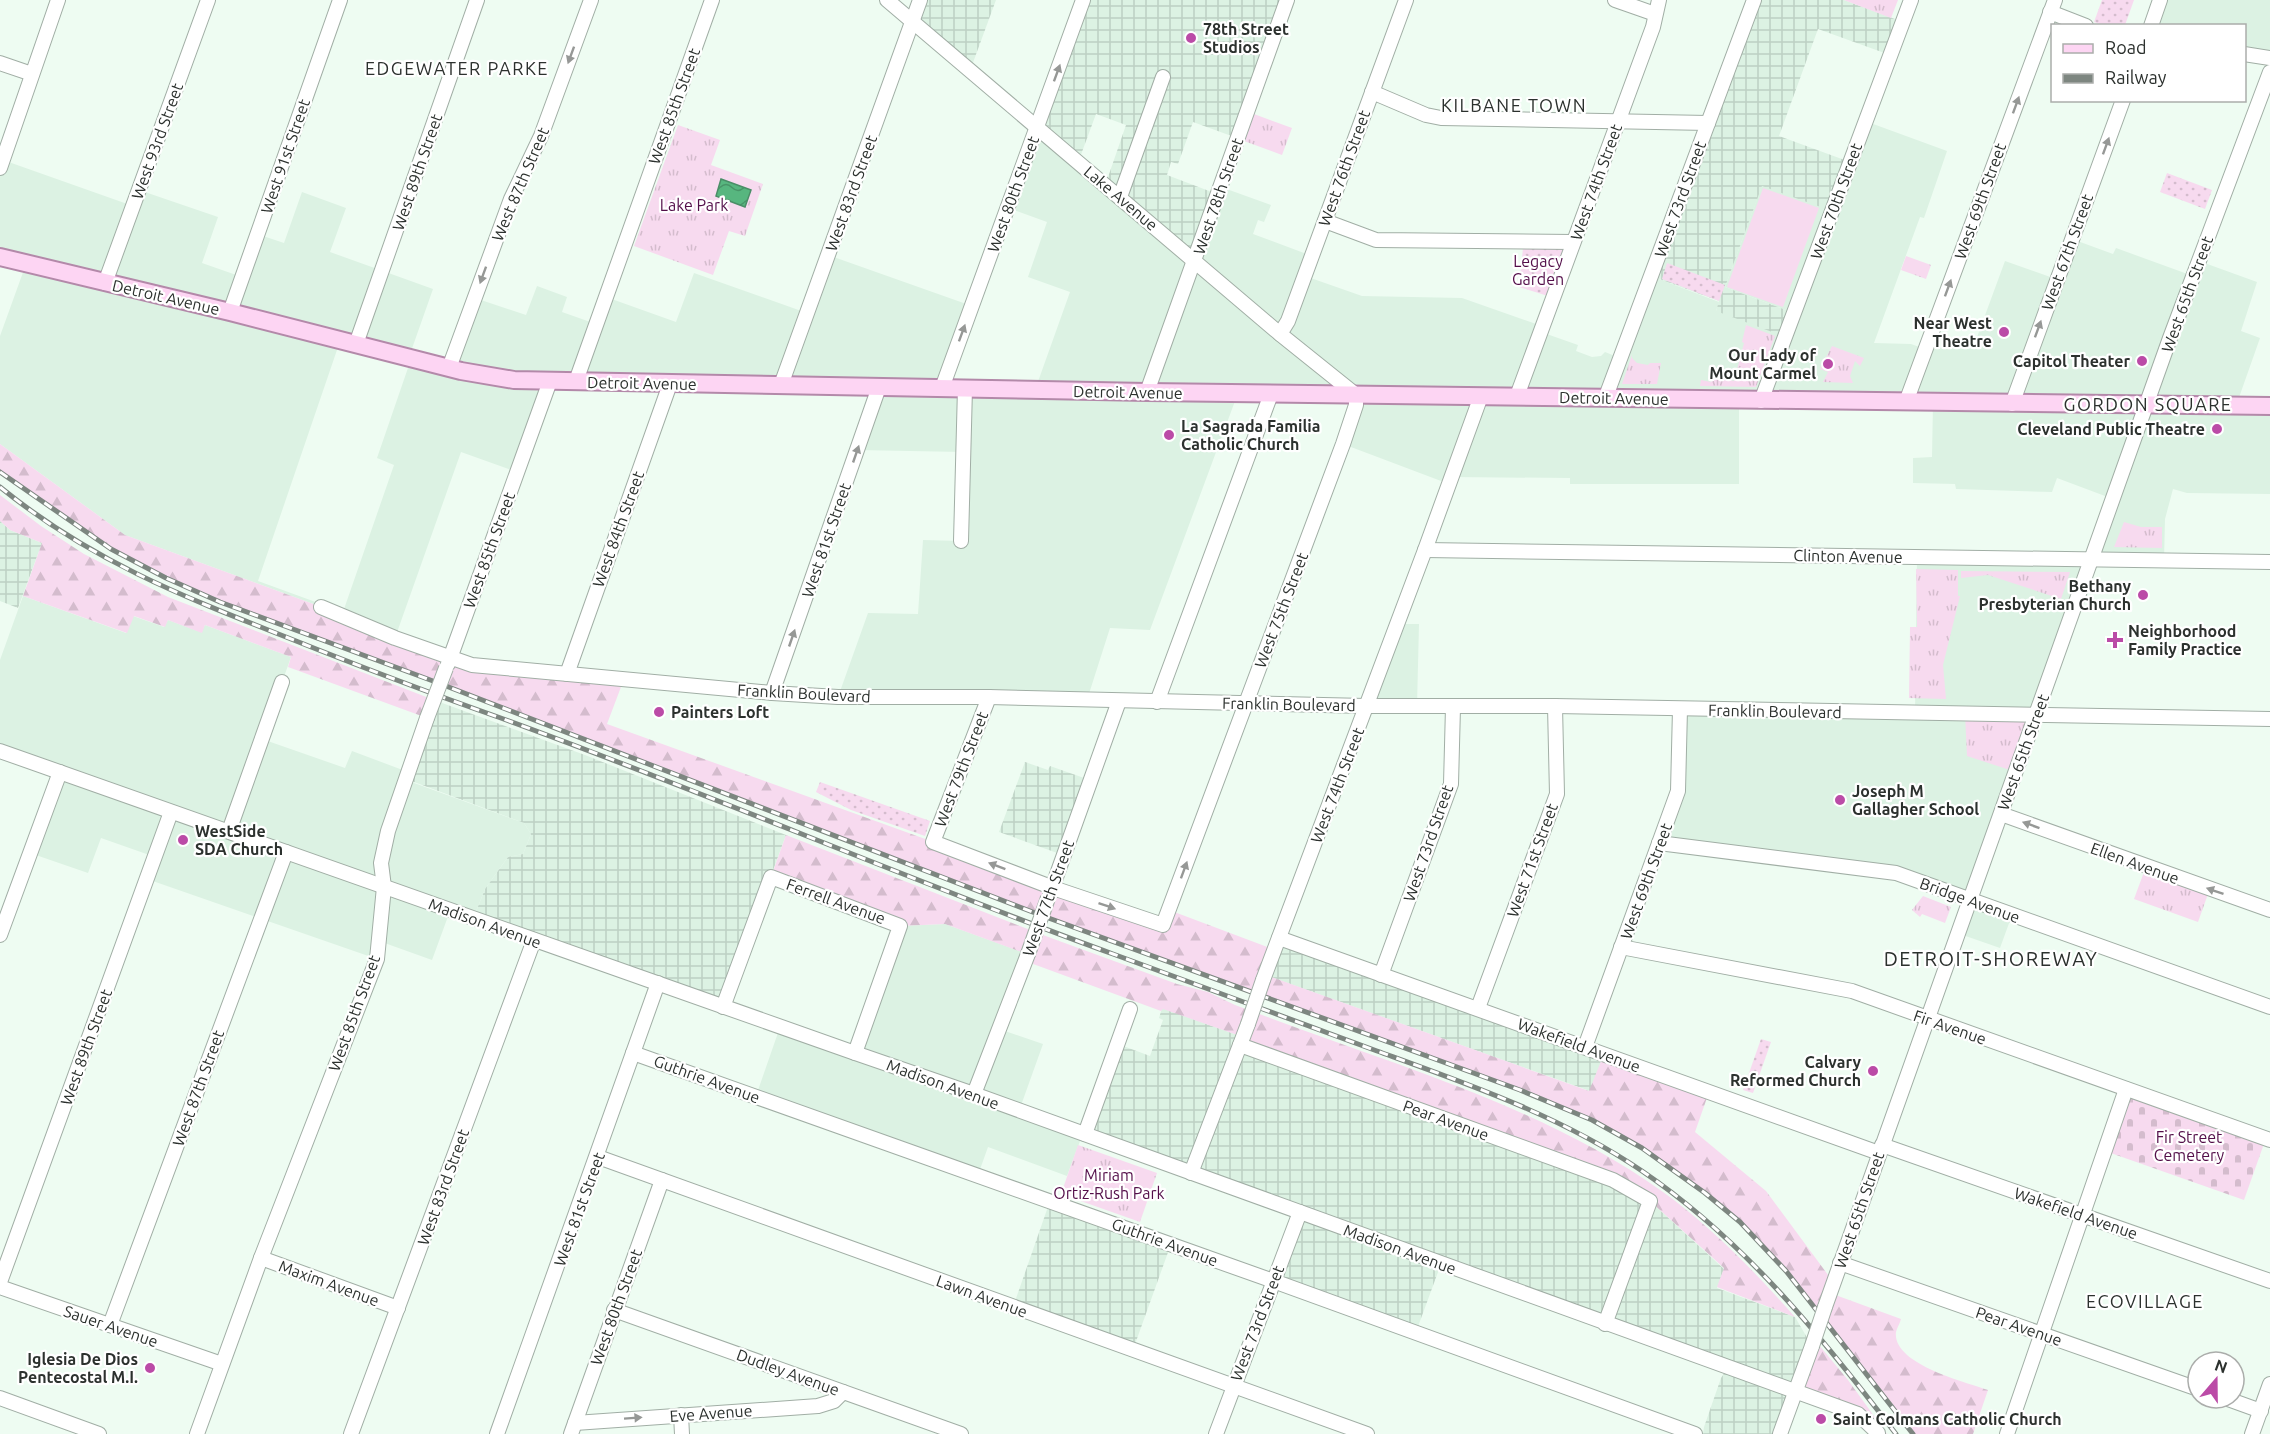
<svg xmlns="http://www.w3.org/2000/svg" width="2270" height="1434" viewBox="0 0 2270 1434" font-family="Ubuntu,sans-serif">
<defs>
<pattern id="industrial-grid" width="8" height="8" patternUnits="userSpaceOnUse" patternTransform="scale(1.5)"><rect width="8" height="8" fill="#dcf2e3"/><path d="M0 4h8M4 0v8" fill="none" stroke="#bdd0c3"/></pattern>
<pattern id="grass-tufts" width="24" height="20" patternUnits="userSpaceOnUse" patternTransform="scale(1.5)"><rect width="24" height="20" fill="#f7daef"/><path d="M3 7l-1-3M5 7V3M7 7l1-3M15 17l-1-3M17 17v-4M19 17l1-3" fill="none" stroke="#d4bccd"/></pattern>
<pattern id="forest-firs" width="22" height="20" patternUnits="userSpaceOnUse" patternTransform="scale(1.5)"><rect width="22" height="20" fill="#f7daef"/><path d="M5 1l3.5 6h-7zM16 11l3.5 6h-7z" fill="#d4bccd"/></pattern>
<pattern id="cemetery-stones" width="16" height="16" patternUnits="userSpaceOnUse" patternTransform="scale(1.5)"><rect width="16" height="16" fill="#f7daef"/><path d="M2 7V4a2 2 0 0 1 4 0v3zM10 15v-3a2 2 0 0 1 4 0v3z" fill="#d4bccd"/></pattern>
<pattern id="garden-dots" width="8" height="8" patternUnits="userSpaceOnUse" patternTransform="scale(1.5)"><rect width="8" height="8" fill="#f7daef"/><path d="M2 2h.1M6 6h.1" fill="none" stroke="#d4bccd" stroke-width="1.8" stroke-linecap="round"/></pattern>
<pattern id="water-waves" width="16" height="10" patternUnits="userSpaceOnUse" patternTransform="scale(1.5)"><rect width="16" height="10" fill="#57b67f"/><path d="M0 5q4-4 8 0t8 0" fill="none" stroke="#489568"/></pattern>
</defs>
<rect width="100%" height="100%" fill="#eefcf2"/>
<g fill="#dcf2e3" fill-rule="evenodd">
<polygon points="2160,0 2270,0 2270,58 2245,54 2244,26 2151,26"/>
<path d="M1865 121 1947 151 1924 218 1920 217 1874 343 1911 344 1925 349 1931 333 1973 348 2005 261 2056 279 2072 239 2113 254 2116 248 2193 276 2199 261 2257 282 2241 331 2260 338 2236 406H2270V494L2187 493 2173 489 2165 519 2164 561 2114 560 2112 552 2092 560 1969 900 2012 915 2000 948 1957 933 1969 900 1896 873 1659 843 1678 791 1680 709 1915 713 1917 557 2092 559 2113 499 2057 478 2052 492 1956 489 1955 484 1913 483V458L1932 457 1933 403 1739 401V484H1570V478L1452 477 1449 484 1343 444 1356 400 1238 393 1150 630 1110 628 1087 700 838 697 868 613 918 614 923 540 961 541 963 452 857 450 879 388 550 381 517 472 461 452 395 638 316 605 125 535 0 444V336L26 264 0 257V168L3 160 133 206 139 190 218 217 202 263 242 277 257 234 284 243 302 192 346 208 330 252 433 289 409 357 449 368 475 298 526 315 537 286 567 297 562 312 596 324 606 297 676 322 694 273 807 313 828 255 972 306 942 388 1035 390 1070 292 1028 277 1047 222 1008 208 1037 128 1195 261 1221 187 1271 205 1264 222 1258 220 1253 234 1312 256 1305 276 1362 296 1462 298 1542 326 1541 332 1578 345 1576 351 1592 357 1601 356 1605 352 1620 358 1651 276 1719 302 1716 311 1794 313 1725 287 1762 185 1832 210ZM338 347 409 365 377 458 394 465 343 612 258 581Z"/>
<polygon points="23,596 126,633 133,616 164,627 168,620 201,632 205,625 291,657 262,739 345,768 352,751 408,772 406,780 524,823 531,834 523,854 508,857 485,889 473,919 450,911 432,960 379,941 377,959 147,879 155,857 101,838 88,873 30,853 60,772 0,751 0,660"/>
<polygon points="1397,624 1419,624 1417,706 1366,706"/>
<polygon points="945,924 1028,954 999,1029 1043,1044 1019,1111 1083,1133 1067,1176 988,1147 978,1175 756,1096 780,1027 855,1053 900,926"/>
</g>
<g fill="url(#industrial-grid)">
<polygon points="916,0 996,0 971,68 911,13"/>
<polygon points="1080,0 1286,0 1237,138 1193,122 1178,164 1171,162 1167,175 1217,194 1194,259 1106,183 1126,125 1096,114 1079,160 1035,123"/>
<polygon points="1754,0 1844,0 1903,22 1890,55 1818,29 1779,136 1850,162 1832,211 1762,186 1725,287 1794,313 1785,337 1716,311 1719,301 1651,276"/>
<polygon points="0,521 10,530 42,543 18,608 0,601"/>
<polygon points="434,700 585,755 786,835 723,1007 473,919 485,889 508,857 523,854 531,834 524,823 406,779"/>
<polygon points="1025,762 1048,770 1050,766 1087,779 1060,854 999,832"/>
<polygon points="1279,938 1604,1054 1590,1091 1265,975"/>
<polygon points="1162,1008 1243,1037 1650,1201 1724,1269 1717,1288 1795,1317 1812,1346 1780,1434 1703,1434 1704,1427 1721,1378 1727,1369 1441,1264 1416,1332 1273,1280 1300,1213 1085,1134 1118,1044 1150,1056 1163,1020 1159,1018"/>
<polygon points="1050,1201 1171,1244 1134,1347 1013,1307"/>
</g>
<g fill="url(#grass-tufts)">
<polygon points="1844,0 1898,0 1891,18"/>
<polygon points="1254,114 1292,128 1282,155 1244,141"/>
<polygon points="678,125 720,140 711,165 763,184 745,236 729,231 713,275 634,246"/>
<polygon points="1906,256 1931,265 1926,279 1901,270"/>
<polygon points="1746,325 1775,336 1756,387 1700,386 1701,380 1711,382 1712,375 1734,381 1744,343 1742,342"/>
<polygon points="1832,346 1864,358 1860,366 1855,361 1850,376 1853,383 1823,382 1828,372 1820,369"/>
<polygon points="1632,355 1632,358 1637,363 1648,365 1650,363 1661,363 1657,384 1622,384"/>
<polygon points="2124,522 2141,527 2162,527 2162,548 2114,547"/>
<polygon points="1916,569 1958,570 1958,596 1960,596 1943,665 1946,699 1909,698 1910,627 1917,627"/>
<polygon points="1961,571 2070,572 2061,599 1988,575 1961,578"/>
<polygon points="1965,714 2036,715 2016,772 1967,756"/>
<polygon points="2144,872 2208,894 2198,922 2134,899"/>
<polygon points="1923,896 1951,907 1945,923 1922,914 1920,917 1912,910"/>
<polygon points="1078,1145 1157,1173 1140,1222 1061,1194"/>
</g>
<g fill="url(#forest-firs)">
<path d="M0 444 125 535 316 605 450 657 624 679 607 724 1163 925 1169 910 1275 950 1266 975 1589 1091 1604 1054 1709 1092 1695 1132 1766 1191 1834 1283 1830 1293 1901 1319C1900 1323 1897 1328 1896 1332 1892 1364 1965 1382 1988 1390L1973 1434H1913L1786 1271 1740 1222 1705 1193 1642 1148 1592 1120 1520 1090 1043 916 433 681 220 602 166 578 111 549 4 475 0 472Z"/>
<polygon points="0,495 41,526 84,554 168,597 434,700 427,718 288,667 291,657 205,625 202,633 168,620 165,627 134,616 127,633 23,596 42,543 10,530 0,521"/>
<path d="M786 835 1051 938 1177 984 1208 992 1235 1005C1289 1025 1344 1045 1398 1064 1491 1098 1582 1134 1663 1192 1713 1228 1755 1272 1795 1317L1717 1287 1724 1268 1650 1201 1240 1045 1243 1037 1163 1009 1161 1011 1025 961 1027 954 945 924 900 926 771 877Z"/>
<polygon points="1814,1339 1848,1380 1887,1434 1879,1434 1868,1423 1796,1393"/>
</g>
<polygon fill="url(#cemetery-stones)" points="2126,1089 2266,1138 2244,1200 2105,1151"/>
<g fill="url(#garden-dots)">
<polygon points="2102,0 2134,0 2125,25 2103,25 2094,22"/>
<polygon points="2167,173 2212,190 2205,209 2160,192"/>
<polygon points="1523,248 1565,249 1548,296 1519,287"/>
<polygon points="1667,263 1725,285 1719,301 1662,279"/>
<polygon points="820,782 930,821 925,836 851,810 816,792"/>
<polygon points="1761,1039 1771,1042 1753,1093 1743,1090"/>
</g>
<polygon fill="#f7daef" points="1763,188 1819,208 1783,307 1727,287"/>
<polygon fill="url(#water-waves)" stroke="#4a8e67" stroke-width="1.5" points="721,179 751,190 745,207 716,196"/>
<g fill="none" stroke-linecap="round" stroke-linejoin="round">
<g stroke="#a1aea5" stroke-width="16">
<g id="minor">
<polyline points="887,0 1280,334 1356,395 1356,405 1343,444 1163,925 1059,890 933,842 989,697"/>
<polyline points="1615,0 1655,14"/>
<polyline points="2050,12 2086,26"/>
<polyline points="2151,26 2160,0"/>
<polyline points="2244,54 2270,58"/>
<polyline points="0,63 32,74"/>
<polyline points="1372,92 1426,115 1441,118 1708,123"/>
<polyline points="0,168 58,0"/>
<polyline points="1120,197 1163,77"/>
<polyline points="1325,221 1376,240 1573,242"/>
<polyline points="105,283 208,0"/>
<polyline points="230,312 340,0"/>
<polyline points="1280,334 1288,321 1406,0"/>
<polyline points="356,344 477,0"/>
<polyline points="449,368 511,199 541,136 591,0"/>
<polyline points="576,381 712,0"/>
<polyline points="781,385 920,0"/>
<polyline points="942,388 1083,0"/>
<polyline points="1147,392 1287,0"/>
<polyline points="1517,396 1653,27 1659,0"/>
<polyline points="1605,399 1754,0"/>
<polyline points="1761,401 1911,0"/>
<polyline points="1906,402 2055,0"/>
<polyline points="2012,404 2123,100"/>
<polyline points="961,541 965,388"/>
<polyline points="1425,550 2270,562"/>
<polyline points="321,607 395,638 472,665 772,693 838,697 989,697 1366,706 1555,706 2270,719"/>
<polyline points="448,664 550,381"/>
<polyline points="567,674 670,384"/>
<polyline points="772,693 879,387"/>
<polyline points="1157,702 1271,394"/>
<polyline points="0,751 855,1053 974,1094 1858,1414 1878,1433"/>
<polyline points="2001,814 2270,910"/>
<polyline points="229,831 282,682"/>
<polyline points="1659,843 1896,873 2270,1007"/>
<polyline points="1050,894 1119,701"/>
<polyline points="0,935 60,772"/>
<polyline points="1279,938 1879,1153"/>
<polyline points="1621,947 1852,991 2270,1140"/>
<polyline points="1381,975 1451,784 1453,707"/>
<polyline points="1263,980 1425,550 1481,396"/>
<polyline points="723,1007 771,877 900,926 855,1053"/>
<polyline points="1478,1008 1557,794 1555,706"/>
<polyline points="1240,1045 1613,1180 1650,1201 1605,1324"/>
<polyline points="1585,1047 1678,791 1680,709"/>
<polyline points="633,1053 1265,1278 1695,1434"/>
<polyline points="974,1094 1028,954"/>
<polyline points="1085,1134 1130,1009"/>
<polyline points="1882,1145 2270,1281"/>
<polyline points="598,1157 1367,1434"/>
<polyline points="1191,1173 1248,1024"/>
<polyline points="261,1258 398,1308"/>
<polyline points="1840,1263 2198,1389"/>
<polyline points="0,1282 171,812"/>
<polyline points="0,1287 222,1364"/>
<polyline points="1825,1307 2170,338 2270,72"/>
<polyline points="614,1310 961,1434"/>
<polyline points="110,1325 286,852"/>
<polyline points="0,1398 99,1434"/>
<polyline points="2225,1398 2261,1411"/>
<polyline points="681,1415 682,1434"/>
<polyline points="575,1423 818,1406 834,1401 843,1392"/>
<polyline points="197,1434 261,1258 377,959 384,887 381,863 388,831 427,718"/>
<polyline points="351,1434 534,940"/>
<polyline points="497,1434 658,983"/>
<polyline points="571,1434 662,1180"/>
<polyline points="1216,1434 1300,1212"/>
<polyline points="1780,1434 1812,1346"/>
<polyline points="2007,1434 2126,1089"/>
<polyline points="2252,1434 2270,1384"/>
</g>
</g>
<g stroke="#b389a9" stroke-width="20">
<polyline id="major" points="0,257 230,312 461,371 514,380 1147,392 2270,406"/>
</g>
<use href="#minor" stroke="#fff" stroke-width="14"/>
<use href="#major" stroke="#fdd5f3" stroke-width="16"/>
<g stroke="#7d8680" stroke-width="5">
<g id="rail">
<polyline points="0,472 111,549 166,578 220,602 433,681 1043,916 1520,1090 1592,1120 1642,1148 1705,1193 1740,1222 1786,1271 1913,1434"/>
<path d="M0 487C90 560 179 595 286 637 356 665 427 692 498 717 705 792 906 879 1113 954 1201 986 1289 1019 1377 1051 1468 1084 1561 1116 1642 1171 1745 1241 1821 1336 1896 1434"/>
</g>
</g>
<use href="#rail" stroke="#fff" stroke-width="3" stroke-dasharray="9" stroke-linecap="butt"/>
<g stroke="#a1aea5" stroke-width="16" stroke-linecap="butt">
<g id="minor-bridge">
<polyline points="427,718 446,668"/>
<polyline points="1028,954 1048,898"/>
<polyline points="1248,1024 1263,980"/>
<polyline points="1812,1346 1825,1307"/>
</g>
</g>
<use href="#minor-bridge" stroke="#fff" stroke-width="14"/>
</g>
<defs><path id="oneway-solid" d="M-6-.8H1V-3.2L6.5 0L1 3.2V.8H-6Z" transform="scale(1.5)"/></defs>
<g fill="#969896">
<use href="#oneway-solid" transform="translate(571 55) rotate(110)"/>
<use href="#oneway-solid" transform="translate(1057 73) rotate(-70)"/>
<use href="#oneway-solid" transform="translate(2016 105) rotate(-70)"/>
<use href="#oneway-solid" transform="translate(2106 146) rotate(-70)"/>
<use href="#oneway-solid" transform="translate(483 275) rotate(110)"/>
<use href="#oneway-solid" transform="translate(1948 288) rotate(-70)"/>
<use href="#oneway-solid" transform="translate(2038 329) rotate(-70)"/>
<use href="#oneway-solid" transform="translate(962 333) rotate(-70)"/>
<use href="#oneway-solid" transform="translate(856 454) rotate(-71)"/>
<use href="#oneway-solid" transform="translate(792 638) rotate(-71)"/>
<use href="#oneway-solid" transform="translate(2031 825) rotate(-160)"/>
<use href="#oneway-solid" transform="translate(997 866) rotate(-159)"/>
<use href="#oneway-solid" transform="translate(1184 870) rotate(-70)"/>
<use href="#oneway-solid" transform="translate(2215 891) rotate(-161)"/>
<use href="#oneway-solid" transform="translate(1107 906) rotate(19)"/>
<use href="#oneway-solid" transform="translate(633 1418) rotate(-4)"/>
</g>
<g fill="#bb4ba7" stroke="#fff" stroke-width="2">
<circle cx="1191" cy="38" r="6"/>
<circle cx="2004" cy="332" r="6"/>
<circle cx="2142" cy="361" r="6"/>
<circle cx="1828" cy="364" r="6"/>
<circle cx="2217" cy="429" r="6"/>
<circle cx="1169" cy="435" r="6"/>
<circle cx="2143" cy="595" r="6"/>
<path d="M2112 631h6v6h6v6h-6v6h-6v-6h-6v-6h6z"/>
<circle cx="659" cy="712" r="6"/>
<circle cx="1840" cy="800" r="6"/>
<circle cx="183" cy="840" r="6"/>
<circle cx="1873" cy="1071" r="6"/>
<circle cx="150" cy="1368" r="6"/>
<circle cx="1821" cy="1419" r="6"/>
</g>
<g text-anchor="middle" dominant-baseline="central" stroke-width="4.5" stroke-linejoin="round" paint-order="stroke">
<g font-size="16" font-weight="bold" fill="#2c312e" stroke="#fff" text-anchor="start">
<text x="1203" y="29">78th Street<tspan x="1203" dy="18">Studios</tspan></text>
<text x="1992" y="323" text-anchor="end">Near West<tspan x="1992" dy="18">Theatre</tspan></text>
<text x="1816" y="355" text-anchor="end">Our Lady of<tspan x="1816" dy="18">Mount Carmel</tspan></text>
<text x="2130" y="361" text-anchor="end">Capitol Theater</text>
<text x="1181" y="426">La Sagrada Familia<tspan x="1181" dy="18">Catholic Church</tspan></text>
<text x="2205" y="429" text-anchor="end">Cleveland Public Theatre</text>
<text x="2131" y="586" text-anchor="end">Bethany<tspan x="2131" dy="18">Presbyterian Church</tspan></text>
<text x="2128" y="631">Neighborhood<tspan x="2128" dy="18">Family Practice</tspan></text>
<text x="671" y="712">Painters Loft</text>
<text x="1852" y="791">Joseph M<tspan x="1852" dy="18">Gallagher School</tspan></text>
<text x="195" y="831">WestSide<tspan x="195" dy="18">SDA Church</tspan></text>
<text x="1861" y="1062" text-anchor="end">Calvary<tspan x="1861" dy="18">Reformed Church</tspan></text>
<text x="138" y="1359" text-anchor="end">Iglesia De Dios<tspan x="138" dy="18">Pentecostal M.I.</tspan></text>
<text x="1833" y="1419">Saint Colmans Catholic Church</text>
</g>
<g font-size="16" fill="#2c312e" stroke="#fff">
<text transform="translate(674 106) rotate(-70)">West 85th Street</text>
<text transform="translate(157 141) rotate(-70)">West 93rd Street</text>
<text transform="translate(285 156) rotate(-71)">West 91st Street</text>
<text transform="translate(1344 168) rotate(-70)">West 76th Street</text>
<text transform="translate(417 172) rotate(-71)">West 89th Street</text>
<text transform="translate(1596 182) rotate(-70)">West 74th Street</text>
<text transform="translate(520 184) rotate(-67)">West 87th Street</text>
<text transform="translate(851 193) rotate(-70)">West 83rd Street</text>
<text transform="translate(1013 194) rotate(-70)">West 80th Street</text>
<text transform="translate(1218 196) rotate(-71)">West 78th Street</text>
<text transform="translate(1121 198) rotate(40)">Lake Avenue</text>
<text transform="translate(1680 199) rotate(-70)">West 73rd Street</text>
<text transform="translate(1836 201) rotate(-70)">West 70th Street</text>
<text transform="translate(1980 201) rotate(-70)">West 69th Street</text>
<text transform="translate(2067 252) rotate(-70)">West 67th Street</text>
<text transform="translate(2187 294) rotate(-70)">West 65th Street</text>
<text transform="translate(166 297) rotate(13)">Detroit Avenue</text>
<text transform="translate(642 383) rotate(1)">Detroit Avenue</text>
<text transform="translate(1128 392) rotate(1)">Detroit Avenue</text>
<text transform="translate(1614 398) rotate(1)">Detroit Avenue</text>
<text transform="translate(618 529) rotate(-70)">West 84th Street</text>
<text transform="translate(826 540) rotate(-71)">West 81st Street</text>
<text transform="translate(489 550) rotate(-70)">West 85th Street</text>
<text transform="translate(1848 556) rotate(1)">Clinton Avenue</text>
<text transform="translate(1281 610) rotate(-69)">West 75th Street</text>
<text transform="translate(804 693) rotate(3)">Franklin Boulevard</text>
<text transform="translate(1289 704) rotate(1)">Franklin Boulevard</text>
<text transform="translate(1775 711) rotate(1)">Franklin Boulevard</text>
<text transform="translate(2023 752) rotate(-70)">West 65th Street</text>
<text transform="translate(961 769) rotate(-69)">West 79th Street</text>
<text transform="translate(1337 785) rotate(-69)">West 74th Street</text>
<text transform="translate(1428 843) rotate(-71)">West 73rd Street</text>
<text transform="translate(1532 860) rotate(-70)">West 71st Street</text>
<text transform="translate(2135 863) rotate(20)">Ellen Avenue</text>
<text transform="translate(1646 881) rotate(-70)">West 69th Street</text>
<text transform="translate(1048 898) rotate(-70)">West 77th Street</text>
<text transform="translate(1970 900) rotate(20)">Bridge Avenue</text>
<text transform="translate(836 901) rotate(20)">Ferrell Avenue</text>
<text transform="translate(485 923) rotate(20)">Madison Avenue</text>
<text transform="translate(354 1013) rotate(-70)">West 85th Street</text>
<text transform="translate(1950 1027) rotate(19)">Fir Avenue</text>
<text transform="translate(1579 1045) rotate(20)">Wakefield Avenue</text>
<text transform="translate(86 1047) rotate(-70)">West 89th Street</text>
<text transform="translate(707 1079) rotate(20)">Guthrie Avenue</text>
<text transform="translate(943 1084) rotate(20)">Madison Avenue</text>
<text transform="translate(198 1088) rotate(-70)">West 87th Street</text>
<text transform="translate(1446 1120) rotate(20)">Pear Avenue</text>
<text transform="translate(443 1187) rotate(-70)">West 83rd Street</text>
<text transform="translate(579 1209) rotate(-70)">West 81st Street</text>
<text transform="translate(1859 1210) rotate(-71)">West 65th Street</text>
<text transform="translate(2076 1213) rotate(19)">Wakefield Avenue</text>
<text transform="translate(1165 1242) rotate(20)">Guthrie Avenue</text>
<text transform="translate(1400 1249) rotate(20)">Madison Avenue</text>
<text transform="translate(329 1283) rotate(20)">Maxim Avenue</text>
<text transform="translate(982 1296) rotate(20)">Lawn Avenue</text>
<text transform="translate(616 1307) rotate(-70)">West 80th Street</text>
<text transform="translate(1257 1323) rotate(-69)">West 73rd Street</text>
<text transform="translate(111 1326) rotate(19)">Sauer Avenue</text>
<text transform="translate(2019 1326) rotate(19)">Pear Avenue</text>
<text transform="translate(788 1372) rotate(20)">Dudley Avenue</text>
<text transform="translate(711 1413) rotate(-4)">Eve Avenue</text>
</g>
<g font-size="16" fill="#530e49" stroke="#fff">
<text x="694" y="205">Lake Park</text>
<text x="1538" y="261">Legacy<tspan x="1538" dy="18">Garden</tspan></text>
<text x="2189" y="1137">Fir Street<tspan x="2189" dy="18">Cemetery</tspan></text>
<text x="1109" y="1175">Miriam<tspan x="1109" dy="18">Ortiz-Rush Park</tspan></text>
</g>
<g font-size="18" letter-spacing="1.5" fill="#2c312e" stroke="#fff">
<text x="457" y="68">EDGEWATER PARKE</text>
<text x="1514" y="105">KILBANE TOWN</text>
<text x="2148" y="404">GORDON SQUARE</text>
<text x="2145" y="1301">ECOVILLAGE</text>
</g>
<g font-size="20" letter-spacing="1.5" fill="#2c312e" stroke="#fff">
<text x="1991" y="958">DETROIT-SHOREWAY</text>
</g>
</g>
<rect x="2051" y="24" width="195" height="78" fill="#ffffff" stroke="#abadab" stroke-width="1.5"/>
<rect x="2063" y="44" width="30" height="9" fill="#fdd5f3" stroke="#abadab" stroke-width="1.5"/>
<text x="2105" y="54" font-size="18" fill="#2c312e">Road</text>
<rect x="2063" y="74" width="30" height="9" fill="#7d8680" stroke="#abadab" stroke-width="1.5"/>
<text x="2105" y="84" font-size="18" fill="#2c312e">Railway</text>
<g transform="translate(2216 1380) rotate(20)"><circle r="28" fill="#ffffff" stroke="#abadab" stroke-width="1.5"/>
<path d="M0-4.5L10 22L0 15L-10 22Z" fill="#bb4ba7"/>
<text y="-9" font-size="16" font-weight="bold" text-anchor="middle" fill="#2c312e">N</text>
</g>
</svg>
